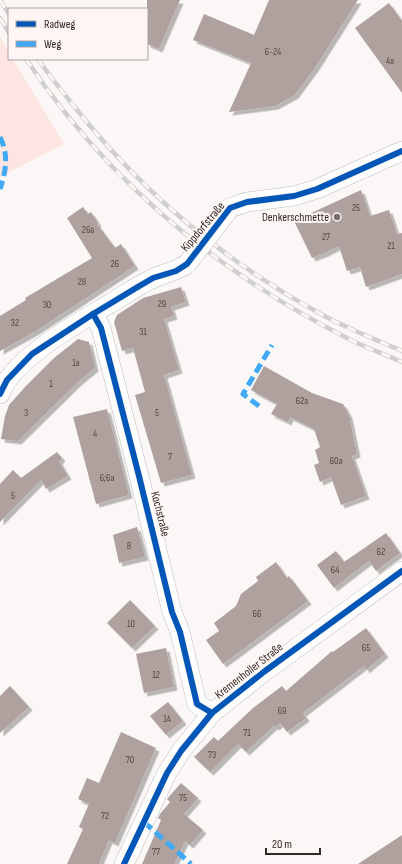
<svg xmlns="http://www.w3.org/2000/svg" width="402" height="864" viewBox="0 0 402 864" font-family="'Sofia Sans Condensed',sans-serif">
<defs>
<filter id="shadow"><feDropShadow dx="3.5" dy="3.5" stdDeviation="0" flood-color="#0004"/></filter>
</defs>
<rect width="100%" height="100%" fill="#fbf7f7"/>
<polygon fill="#fde6e2" points="0,36 9,52 9,59 13,59 64,144 0,177"/>
<g fill="#afa19e" filter="url(#shadow)">
<polygon points="147,0 180,0 159,49 147,44"/>
<polygon points="269,0 358,0 315,68 295,95 275,106 229,112 251,63 193,40 204,14 254,35"/>
<polygon points="389,3 402,21 402,93 355,28"/>
<polygon points="361,190 370,216 389,210 397,234 402,233 402,274 366,287 360,267 347,271 339,246 325,253 312,258 294,221"/>
<polygon points="83,207 88,214 91,212 98,223 97,224 115,248 121,244 135,266 36,331 0,351 0,316 26,300 25,298 92,258 67,218"/>
<polygon points="181,287 186,302 171,307 174,316 164,319 179,370 164,375 192,475 161,483 135,395 145,392 133,348 122,351 114,322 117,315 143,298"/>
<polygon points="78,339 89,342 95,368 78,382 18,441 1,439 5,416 9,405 25,387 54,358"/>
<polygon points="264,366 312,393 343,404 349,415 357,454 352,456 366,496 341,505 331,477 320,482 314,465 319,463 315,450 320,447 314,429 290,417 288,422 271,414 277,404 251,390"/>
<polygon points="107,409 129,495 96,504 73,417"/>
<polygon points="57,452 62,458 59,461 68,476 46,489 41,480 0,522 0,484 13,470 21,478"/>
<polygon points="137,527 145,557 119,563 113,535"/>
<polygon points="386,533 400,553 376,571 369,561 334,588 317,565 336,551 344,562"/>
<polygon points="276,562 287,578 289,576 308,601 223,664 206,640 219,631 214,623 236,606 241,594 258,581 256,577"/>
<polygon points="130,600 155,626 132,648 107,623"/>
<polygon points="366,628 385,654 366,670 364,666 303,713 306,718 287,732 280,723 276,727 274,726 246,752 238,744 210,772 194,757 214,737 218,741 253,708 282,686 286,691 332,651 333,652"/>
<polygon points="166,648 174,687 144,693 136,654"/>
<polygon points="10,686 29,707 0,733 0,696"/>
<polygon points="168,702 183,721 166,735 150,716"/>
<polygon points="121,732 156,748 115,843 109,840 99,864 67,864 83,829 79,827 89,804 78,799 87,778 99,783"/>
<polygon points="181,783 198,798 184,814 203,830 190,845 185,841 174,864 142,864 161,820 158,818 160,814 170,802 167,799"/>
<polygon points="402,835 402,864 358,864"/>
</g>
<g fill="none" stroke-linecap="round" stroke-linejoin="round">
<g stroke="#c3bcbb" stroke-width="20">
<g id="street">
<polyline points="230,208 247,202 294,196 317,189 402,151"/>
<polyline points="93,314 101,328 139,476 172,612 180,632 197,704 212,713"/>
<path d="M0 394C12 359 78 323 109 304 123 296 138 285 154 278 165 273 177 271 187 264"/>
<polyline points="124,864 167,773 181,751 212,713 265,671 402,571"/>
</g>
</g>
<use href="#street" stroke="#fefefe" stroke-width="19"/>
<g stroke="#d0cfcf" stroke-width="4.5">
<g id="rail">
<polyline points="0,0 9,14"/>
<polyline points="0,18 9,33"/>
<path d="M26 59C107 181 217 272 347 338 364 347 384 354 402 362"/>
<path d="M38 59C49 75 61 90 73 105 140 190 224 261 319 313 346 328 374 339 402 351"/>
</g>
</g>
<use href="#rail" stroke="#fdf6f5" stroke-width="3" stroke-dasharray="9" stroke-linecap="butt"/>
<g stroke="#c3bcbb" stroke-width="20" stroke-linecap="butt">
<polyline id="street-bridge" points="187,264 230,208"/>
</g>
<use href="#street-bridge" stroke="#fefefe" stroke-width="19"/>
<g stroke="#3fa9f5" stroke-width="5" stroke-dasharray="10 5" stroke-linecap="butt">
<path d="M0 137C9 155 6 171 0 189"/>
<polyline points="259,406 243,394 272,345"/>
<polyline points="144,822 191,864"/>
</g>
<g stroke="#fdf6f5" stroke-width="8">
<g id="cycleway">
<polyline points="93,314 101,328 139,476 172,612 180,632 197,704 212,713"/>
<polyline points="0,394 7,380 32,354 93,314 136,288 153,278 176,271 187,264 230,208 247,202 294,196 317,189 402,151"/>
<polyline points="124,864 167,773 181,751 212,713 265,671 402,571"/>
</g>
</g>
<use href="#cycleway" stroke="#0057b8" stroke-width="6"/>
</g>
<circle fill="#7a716f" stroke="#fdf6f5" stroke-width="1.5" cx="337" cy="217" r="4"/>
<g text-anchor="middle" dominant-baseline="central" stroke-width="4" stroke-linejoin="round" paint-order="stroke">
<g font-size="10" fill="#544744">
<text x="273" y="52">6-24</text>
<text x="390" y="61">4a</text>
<text x="356" y="208">25</text>
<text x="88" y="230">26a</text>
<text x="326" y="237">27</text>
<text x="391" y="246">21</text>
<text x="115" y="264">26</text>
<text x="82" y="282">28</text>
<text x="162" y="304">29</text>
<text x="47" y="305">30</text>
<text x="15" y="323">32</text>
<text x="143" y="332">31</text>
<text x="76" y="363">1a</text>
<text x="51" y="384">1</text>
<text x="302" y="401">62a</text>
<text x="26" y="413">3</text>
<text x="157" y="413">5</text>
<text x="95" y="434">4</text>
<text x="170" y="457">7</text>
<text x="336" y="461">60a</text>
<text x="107" y="478">6;6a</text>
<text x="13" y="496">5</text>
<text x="129" y="546">8</text>
<text x="381" y="552">62</text>
<text x="335" y="570">64</text>
<text x="257" y="614">66</text>
<text x="131" y="624">10</text>
<text x="366" y="648">65</text>
<text x="156" y="675">12</text>
<text x="282" y="711">69</text>
<text x="167" y="719">14</text>
<text x="247" y="733">71</text>
<text x="212" y="755">73</text>
<text x="130" y="760">70</text>
<text x="183" y="798">75</text>
<text x="105" y="816">72</text>
<text x="156" y="852">77</text>
</g>
<g font-size="12" fill="#352926" stroke="#fdf6f5" text-anchor="end">
<text x="329" y="217">Denkerschmette</text>
</g>
<g font-size="12" fill="#352926" stroke="#fdf6f5">
<text transform="translate(203 227) rotate(-50)">Kippdorfstraße</text>
<text transform="translate(160 514) rotate(76)">Kochstraße</text>
<text transform="translate(249 671) rotate(-38)">Kremenholler Straße</text>
</g>
</g>
<rect x="8" y="8" width="140" height="52" fill="#fdf6f5" stroke="#ada4a2"/>
<rect x="16" y="21" width="20" height="6" fill="#0057b8" stroke="#ada4a2"/>
<text x="44" y="28" font-size="12" fill="#352926">Radweg</text>
<rect x="16" y="41" width="20" height="6" fill="#3fa9f5" stroke="#ada4a2"/>
<text x="44" y="48" font-size="12" fill="#352926">Weg</text>
<path d="M266 848v6h54v-6" fill="none" stroke="#352926" stroke-width="2"/>
<text x="272" y="848" font-size="12" fill="#352926" stroke="#fdf6f5" stroke-width="3" paint-order="stroke">20 m</text>
</svg>
